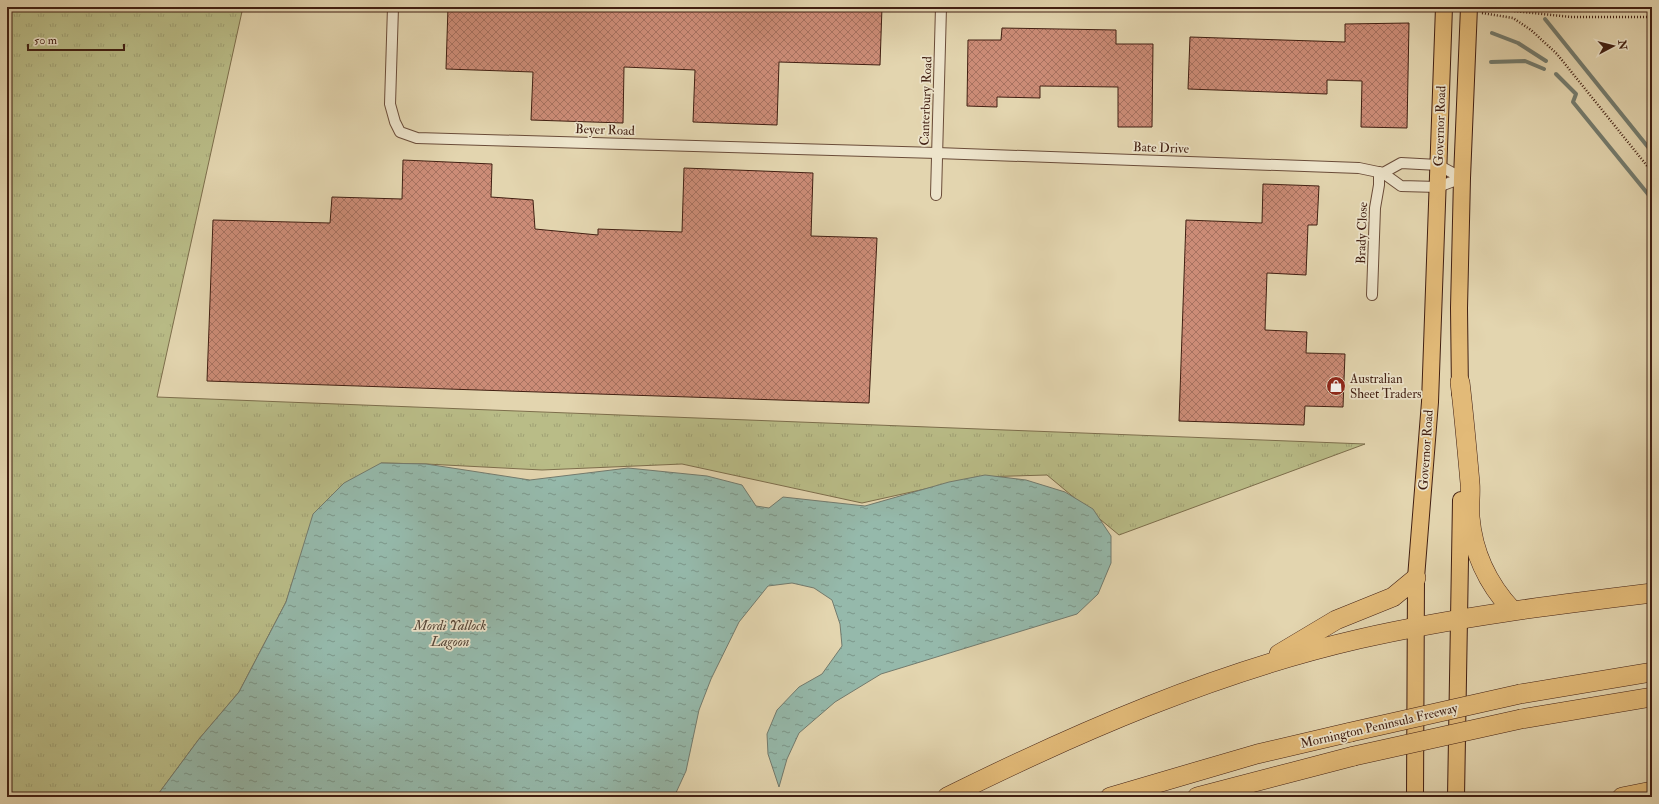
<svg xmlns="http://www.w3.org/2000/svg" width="1659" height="804" viewBox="0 0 1659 804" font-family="'IM FELL Double Pica',serif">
<defs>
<pattern id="grass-tufts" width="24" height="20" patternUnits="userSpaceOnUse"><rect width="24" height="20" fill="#b9bc87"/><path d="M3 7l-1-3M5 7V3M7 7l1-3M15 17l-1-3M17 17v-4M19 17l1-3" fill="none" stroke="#a0a174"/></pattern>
<pattern id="water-ripples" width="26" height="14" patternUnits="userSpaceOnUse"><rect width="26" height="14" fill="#95b9ab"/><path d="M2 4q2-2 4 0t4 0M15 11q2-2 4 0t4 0" fill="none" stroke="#7b968a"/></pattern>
<pattern id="building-cross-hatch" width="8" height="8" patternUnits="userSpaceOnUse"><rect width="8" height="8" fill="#cc8c77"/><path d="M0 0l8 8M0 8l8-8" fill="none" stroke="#a77260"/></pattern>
</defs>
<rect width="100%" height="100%" fill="#e3d5af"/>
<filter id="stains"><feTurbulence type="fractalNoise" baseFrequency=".005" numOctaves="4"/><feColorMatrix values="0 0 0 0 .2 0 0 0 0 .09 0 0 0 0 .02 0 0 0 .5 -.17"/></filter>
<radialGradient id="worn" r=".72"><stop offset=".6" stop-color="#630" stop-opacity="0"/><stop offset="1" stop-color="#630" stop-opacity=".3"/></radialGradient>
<polygon fill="url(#grass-tufts)" stroke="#7d6e4c" points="7,7 243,7 157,397 1365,444 1119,535 1047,475 979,477 862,503 682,464 542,470 426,464 381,463 297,568 286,602 239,692 199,739 156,797 7,797"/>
<polygon fill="url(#water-ripples)" stroke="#737b6e" points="381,463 426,464 530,480 628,468 707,476 742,485 756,506 769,508 783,497 865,506 949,482 985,475 1026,480 1065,492 1093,509 1111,536 1111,563 1098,594 1077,614 881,674 835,702 799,733 787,759 779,787 768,754 767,734 777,710 799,687 822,674 842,646 840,624 832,600 814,588 792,583 768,586 739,622 711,679 699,710 686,771 674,797 156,797 199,739 239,692 286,602 313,514 344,483"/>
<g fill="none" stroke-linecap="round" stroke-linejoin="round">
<g stroke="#737b6e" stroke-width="4">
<polyline points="1545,19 1652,152"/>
<polyline points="1492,33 1518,43 1546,61"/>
<polyline points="1491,62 1525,61 1544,69"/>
<polyline points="1556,74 1576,94 1573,102 1652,199"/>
</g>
</g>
<g fill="url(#building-cross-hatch)" stroke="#411f12">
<polygon points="448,7 882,7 880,65 779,62 777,125 693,122 695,70 624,67 623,123 531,120 533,72 446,69"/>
<polygon points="1409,23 1407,128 1361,127 1362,81 1327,80 1327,94 1188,89 1190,37 1345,42 1345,24"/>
<polygon points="1002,28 1116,30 1116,44 1153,44 1152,127 1118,127 1118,87 1040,86 1040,98 997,97 997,107 967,106 968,40 1001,40"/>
<polygon points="403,160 492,164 491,197 533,200 535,229 598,235 598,229 682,232 684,168 813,173 811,236 877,238 869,403 207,381 213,220 330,223 332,197 402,199"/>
<polygon points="1263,184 1319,186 1317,225 1308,225 1306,275 1267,273 1265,330 1307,332 1306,353 1345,354 1343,407 1305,406 1304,425 1179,421 1186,220 1262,223"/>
</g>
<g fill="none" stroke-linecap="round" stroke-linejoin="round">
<g stroke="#6a4c39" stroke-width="12">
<g id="minor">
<polyline points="393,7 390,104 395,122 400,132 417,138 937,153 1359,168 1383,173 1401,186 1438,187 1462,178"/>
<polyline points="1383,173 1401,163 1438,165 1462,178"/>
<polyline points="936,195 941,7"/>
<polyline points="1372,295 1375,208 1379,185 1379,172"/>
</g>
</g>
<g stroke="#411f12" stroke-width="18">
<g id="primary">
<polyline points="1460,393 1459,308 1462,178 1469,7"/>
<polyline points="1415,797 1416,578 1430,402 1444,7"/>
<polyline points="1456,797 1461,500"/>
</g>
</g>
<g stroke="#411f12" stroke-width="20">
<g id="motorway">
<path d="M1460 382C1464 416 1467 449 1470 483 1471 494 1469 505 1470 517 1473 553 1487 583 1512 610"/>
<polyline points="1279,654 1336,620 1393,597 1416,578"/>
<polyline points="1520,694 1652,672"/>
<polyline points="1521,719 1652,697"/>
<path d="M947 797C1078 732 1216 672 1359 639 1456 617 1553 605 1652 593"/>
<polyline points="1110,797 1257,754 1351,732"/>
<polyline points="1197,797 1354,756"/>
<polyline points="1622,797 1652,791"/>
</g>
</g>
<g stroke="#411f12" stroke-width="2.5" stroke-dasharray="1 2" stroke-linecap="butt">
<polyline points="1510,7 1514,11 1571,17 1652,17"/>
<polyline points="1482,13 1513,18 1531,30 1557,54 1652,172"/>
</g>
<use href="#minor" stroke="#ede4cb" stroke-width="10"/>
<use href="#primary" stroke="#e2ba78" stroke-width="16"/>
<use href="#motorway" stroke="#e2ba78" stroke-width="19"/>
<g stroke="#411f12" stroke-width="20" stroke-linecap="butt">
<g id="motorway-bridge">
<polyline points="1351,732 1520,694"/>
<polyline points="1354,756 1521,719"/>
</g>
</g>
<use href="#motorway-bridge" stroke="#e2ba78" stroke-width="19"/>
</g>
<defs>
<g id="shop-disc" transform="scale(1)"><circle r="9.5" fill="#8f2418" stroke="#ede4cb"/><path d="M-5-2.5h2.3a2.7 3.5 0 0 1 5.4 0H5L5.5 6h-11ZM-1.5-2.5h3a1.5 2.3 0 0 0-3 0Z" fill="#fff"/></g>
</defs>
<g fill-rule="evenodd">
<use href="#shop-disc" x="1336" y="386"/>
</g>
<g text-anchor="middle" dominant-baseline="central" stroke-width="3.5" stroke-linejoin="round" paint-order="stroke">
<g font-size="13" fill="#411f12" stroke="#ede4cb">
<text transform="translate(926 101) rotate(-88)">Canterbury Road</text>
<text transform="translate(1440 126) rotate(-88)">Governor Road</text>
<text transform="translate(605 130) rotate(2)">Beyer Road</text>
<text transform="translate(1161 148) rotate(2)">Bate Drive</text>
<text transform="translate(1362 233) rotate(-88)">Brady Close</text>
<text transform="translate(1426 450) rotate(-86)">Governor Road</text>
<text transform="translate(1379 726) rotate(-13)">Mornington Peninsula Freeway</text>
</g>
<g font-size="13" fill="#411f12" stroke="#ede4cb" text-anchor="start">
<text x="1350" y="379">Australian<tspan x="1350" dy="15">Sheet Traders</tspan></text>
</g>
<g font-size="14" font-style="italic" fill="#564638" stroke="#ede4cb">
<text x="450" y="625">Mordi Yallock<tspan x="450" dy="16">Lagoon</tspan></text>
</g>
</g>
<rect width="1659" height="804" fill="none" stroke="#e3d5af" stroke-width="24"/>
<rect x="8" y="8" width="1643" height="788" fill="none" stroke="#411f12" stroke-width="2"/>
<rect x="12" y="12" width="1635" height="780" fill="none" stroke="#411f12"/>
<g transform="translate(1613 46) rotate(83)" stroke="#ede4cb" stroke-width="3" paint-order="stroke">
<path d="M0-3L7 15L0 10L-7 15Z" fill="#411f12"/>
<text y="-6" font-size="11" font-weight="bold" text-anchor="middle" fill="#411f12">N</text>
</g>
<path d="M28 44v6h96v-6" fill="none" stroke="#411f12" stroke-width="2"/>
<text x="34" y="44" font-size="12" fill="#411f12" stroke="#ede4cb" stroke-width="3" paint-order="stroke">50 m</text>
<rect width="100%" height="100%" filter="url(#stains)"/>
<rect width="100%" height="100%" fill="url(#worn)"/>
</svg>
